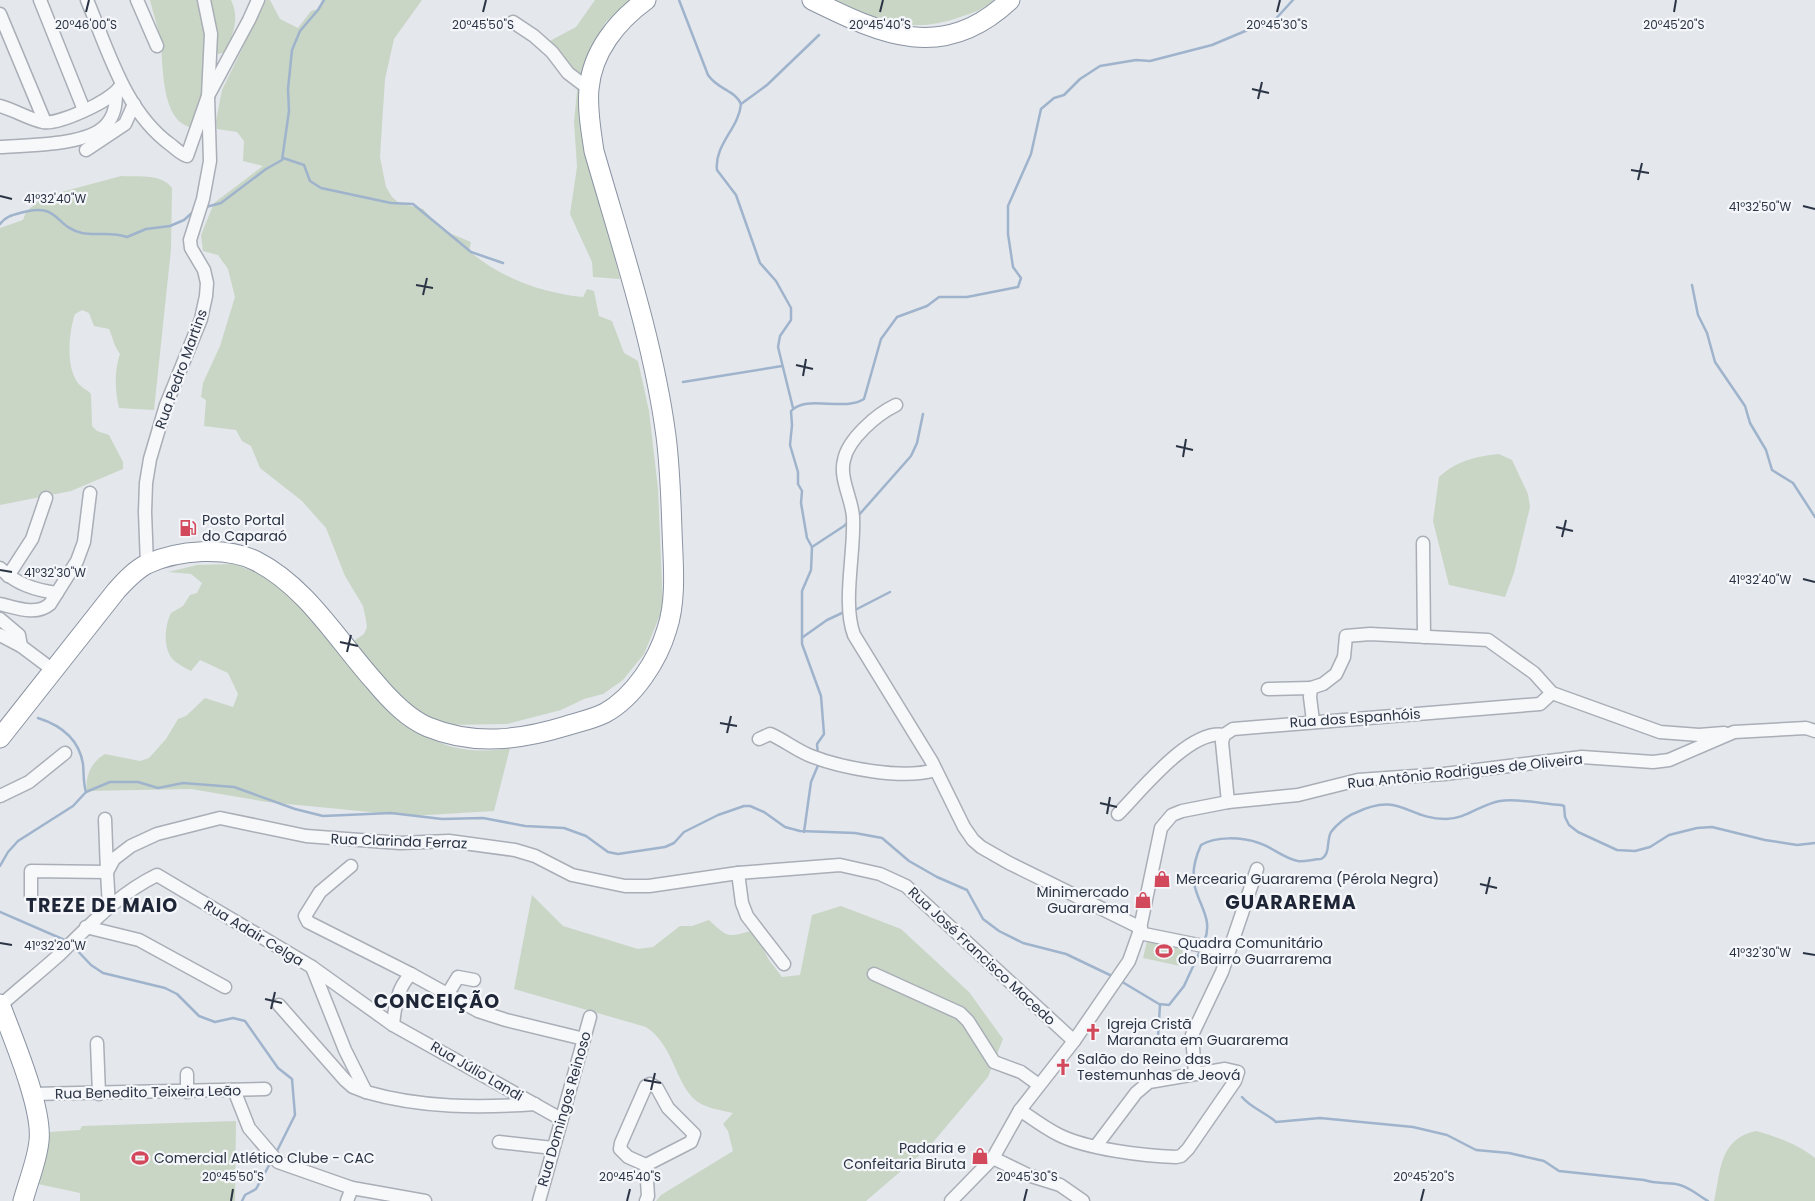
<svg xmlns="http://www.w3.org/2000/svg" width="1815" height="1201" viewBox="0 0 1815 1201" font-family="Poppins,sans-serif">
<rect width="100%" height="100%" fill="#e4e7ec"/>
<g fill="#c9d6c5">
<path d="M150 0H231C240 19 233 32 227 51L219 54 214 53 198 128C159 129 164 62 160 37 157 25 153 12 150 0Z"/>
<path d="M266 0H270L280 19 298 28 311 11 318 9 322 0H422L394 39 385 79 380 157 386 187 392 197 399 203 423 209 442 230 471 242 469 251C501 278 542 293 583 297L587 289 594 291 599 316 612 321 624 353 638 361 649 411 658 489 663 608 644 654 623 680 603 694 584 699 561 710 507 724 445 725 422 714 402 700 351 643 364 634 367 627 366 620 363 606 345 576 326 528 302 501 260 468 251 446 242 441 236 430 204 426 206 400 201 397 203 383 220 346 235 297 228 269 218 255 203 251 201 235 214 203 263 166 243 161 244 141 237 132 217 129 216 121 222 90Z"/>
<polygon points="595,0 630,0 606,22 595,40 589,63 587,146 620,279 593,277 592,262 570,214 577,167 574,122 578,81 546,43 576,27"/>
<path d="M826 0H994C984 9 973 13 960 17 908 36 874 18 826 0Z"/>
<path d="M121 176C138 177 161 173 172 188L171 249 154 410 119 408C115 391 114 371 120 354 114 346 113 338 109 329L94 326 89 313 82 310 75 314C69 331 64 373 82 387 85 390 88 390 91 394L92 426 97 431 109 435 123 462V469L71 491 0 505V228L23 220 26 212 43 197Z"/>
<path d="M1499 454 1512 460 1528 494 1530 507 1514 573 1505 597 1449 585 1433 521 1439 477C1456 461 1477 456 1499 454Z"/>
<path d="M233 564 265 575 293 595 396 716C433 745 463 756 510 748L494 811 411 816 267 802 191 789 87 791C85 776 91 762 105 754L140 761 149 758 166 739 178 719 186 716 205 698 233 707 238 694 228 673 200 660 191 671C184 667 175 663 171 657 163 645 165 625 171 613L183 606 190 595 197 593 202 583 191 574 168 572 197 565Z"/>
<path d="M532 895 563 926 638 949 653 947 680 926H692L709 920C728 938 728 938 753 930L769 960 782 977 800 975 812 915 841 906 901 929 969 992 1003 1039 988 1077 929 1147 866 1201H656L661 1195 733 1151 728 1131 723 1124 733 1113C720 1110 703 1108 693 1098 674 1078 673 1045 646 1027L514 989Z"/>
<polygon points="1148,937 1184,944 1180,966 1143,958"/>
<polygon points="236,1121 235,1201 80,1201 80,1193 38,1184 50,1132 80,1130 82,1126"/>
<path d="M1756 1131C1777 1137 1798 1144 1815 1158V1201H1714C1721 1170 1719 1139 1756 1131Z"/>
</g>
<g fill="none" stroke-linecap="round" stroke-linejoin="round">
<g stroke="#9fb4cc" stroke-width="2.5">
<path d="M679 0 708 75C717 89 736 91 741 104 739 128 714 145 717 170L736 195 760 263 776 281 791 308V320L780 336 778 347 793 408"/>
<polyline points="741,104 767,85 819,35"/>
<polyline points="283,158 304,165 310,181 321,188 391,203 413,204 471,252 503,263"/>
<polyline points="206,207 221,203 266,169 282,160 289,111 288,89 292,50 300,31 318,10 324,0"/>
<path d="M0 224C5 217 12 215 20 213 60 201 54 227 82 233 98 236 110 231 127 237L146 229 170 226 184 220 194 211"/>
<polyline points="1692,285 1698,315 1707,333 1715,362 1745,406 1750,423 1766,450 1772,470 1793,483 1815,517"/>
<polyline points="683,382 782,366"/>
<polyline points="858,516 911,456 917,443 923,414"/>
<polyline points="812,547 844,526 849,521"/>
<polyline points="857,609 890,592"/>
<polyline points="803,637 827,620 842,613"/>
<path d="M38 718C60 725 79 739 83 764 84 774 83 782 86 792"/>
<path d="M818 755 817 744 824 734 821 696 802 644V591L811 570 812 547 807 538 801 503 802 491 798 484V472L790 445 792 425 791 411C806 394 843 412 864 399L881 339 897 317 927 306 939 297H967L1018 287 1021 278 1013 267 1008 234V206L1031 154 1041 109 1054 98 1064 95 1080 79 1100 66 1136 60 1150 61 1212 45 1250 29 1271 24 1293 0"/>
<polyline points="804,832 811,782 819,763"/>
<polyline points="0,866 8,852 18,841 73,806 86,792 110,782 138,782 158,788 183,783 234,787 295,809 323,816 391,813 442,819 483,818 525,826 564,828 586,836 608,852 618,854 665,847 674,843 684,832 718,815 744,806 750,806 764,812 785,827 800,831 855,833 882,838 909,861 937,877 967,890 983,919 999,931 1023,943 1066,954 1112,976"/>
<polyline points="0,912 67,941"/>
<path d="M1204 942C1214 919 1198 905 1194 883 1192 870 1196 856 1201 845 1216 836 1242 837 1259 843 1272 847 1283 858 1298 861 1305 862 1313 859 1321 859 1331 854 1326 841 1331 832 1336 825 1347 816 1355 813 1401 791 1406 819 1446 819 1466 819 1481 804 1500 801 1517 798 1544 804 1561 805L1564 806 1565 817 1569 825 1578 832 1617 850 1635 851 1650 847 1669 835 1697 828 1712 827 1765 840 1797 845 1815 843"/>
<polyline points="73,946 91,965 103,973 165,988 177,994 199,1016 215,1022 233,1018 245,1021 278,1068 292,1079 295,1115 276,1153"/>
<polyline points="1119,980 1159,1004 1169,1005 1184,986 1201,949"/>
<polyline points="1158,1037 1160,1005"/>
<path d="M1242 1097C1251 1108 1265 1112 1276 1122L1320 1118 1413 1127 1447 1135 1476 1150 1509 1153 1544 1161 1559 1171 1644 1180C1656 1184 1665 1182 1676 1184 1689 1186 1697 1195 1708 1201"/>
<polyline points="242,1201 245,1195 256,1189 272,1160"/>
</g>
<g stroke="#a9aeb7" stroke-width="15">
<g id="minor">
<polyline points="40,0 84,110"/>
<path d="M87 0C108 50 125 112 171 145 176 149 181 154 187 156L208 96 249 20 258 0"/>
<polyline points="137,0 157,46"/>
<polyline points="0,14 45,122"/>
<polyline points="513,22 534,36 552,52 568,73 589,89"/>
<path d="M0 106C15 110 28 119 43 122 59 125 110 101 119 88"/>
<path d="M0 147C27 145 87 146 106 125 115 115 116 104 116 92"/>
<polyline points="86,150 125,124 134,104"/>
<path d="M896 405C877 414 848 439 844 460 839 478 852 499 853 517 855 552 842 603 854 635L932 762 964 827 973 840 981 847 1009 863 1141 928"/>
<polyline points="1423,543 1424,637"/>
<polyline points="147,565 145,512 146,483 150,459 166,405 201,319 206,296 207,283 204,270 191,248 190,240 203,199 210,161 208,96 211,34 204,0"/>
<path d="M0 568C16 584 35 590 57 593"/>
<polyline points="8,576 32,539 46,498"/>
<path d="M0 604C17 608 36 616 50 604L77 561 84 542 90 493"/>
<polyline points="0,619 19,635 21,646"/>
<polyline points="0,635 21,646 53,670"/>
<polyline points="1268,689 1311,688"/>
<polyline points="1313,721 1310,697 1311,688 1323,684 1336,674 1344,657 1346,636 1370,634 1488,640 1534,673 1552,693 1660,732 1699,735 1724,733"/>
<path d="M759 739 770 734C784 740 796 750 811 756 842 768 903 780 935 770"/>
<polyline points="0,796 29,782 65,753"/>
<polyline points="1228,802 1222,742 1224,735 1233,729 1540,704 1552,693"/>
<path d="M1118 814C1140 792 1190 728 1224 735"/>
<polyline points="351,866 320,892 305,916 308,922 411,974 478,1011 506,1020 584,1039"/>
<polyline points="738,873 742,903 747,916 784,964"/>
<polyline points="31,896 31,871 107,872 105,819"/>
<polyline points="109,907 107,872 114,859 131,846 157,834 220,818 306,836 400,843 449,841 515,850 535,856 572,875 625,886 649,886 738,873 840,865 880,874 906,886 1074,1041"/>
<polyline points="86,927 139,940 225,987"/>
<polyline points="1139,933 1228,951"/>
<path d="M312 967 345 1050 366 1092C421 1108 479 1108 535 1104"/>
<polyline points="874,974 960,1013 968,1021 994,1062 1021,1072 1039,1085"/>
<polyline points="447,995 458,977 474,980"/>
<path d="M1 1005C20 988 40 972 59 955 90 925 118 894 157 875L312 967 393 1025 561 1119"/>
<polyline points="279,1005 345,1080 353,1087 366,1092"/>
<path d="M393 1025C395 1006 397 988 411 974"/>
<polyline points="97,1043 99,1094"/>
<polyline points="1195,1073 1192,1035 1222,972 1257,869"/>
<polyline points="187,1074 187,1092"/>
<polygon points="650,1084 657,1088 668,1108 694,1134 691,1142 646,1165 628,1157 620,1149 621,1143 646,1086"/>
<polyline points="234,1090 249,1128 278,1162 352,1188 425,1201"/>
<polyline points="32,1094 265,1089"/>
<path d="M1020 1110C1033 1119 1045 1128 1059 1135 1087 1149 1144 1156 1176 1157L1181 1156 1188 1149 1235 1081 1238 1072 1225 1069 1149 1082 1136 1093 1096 1146"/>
<polyline points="499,1142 553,1148"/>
<polyline points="993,1158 1028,1175 1060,1185 1083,1201"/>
<polyline points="347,1201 352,1188"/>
<polyline points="539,1201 590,1017"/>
<polyline points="646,1201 648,1196 646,1165"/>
<polyline points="951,1201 993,1158 1020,1110 1074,1041 1129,961 1139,933 1161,828 1172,815 1182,811 1228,802 1298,795 1358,780 1444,774 1582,757 1653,762 1669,760 1734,732 1806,728 1815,731"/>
</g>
</g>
<g stroke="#8b94a3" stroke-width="21">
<g id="highway">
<path d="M812 0C883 35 943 63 1010 0"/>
<path d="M0 738 116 591C125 581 135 570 147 564 178 550 226 546 256 561 307 587 338 641 375 682 390 700 407 718 428 727 474 746 520 740 566 726 579 722 593 719 605 713 634 697 658 660 667 629 677 599 673 562 672 530 671 499 670 467 666 436 653 339 621 245 594 151 591 131 587 109 589 89 592 52 617 21 646 0"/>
<path d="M0 1004C12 1036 43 1108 39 1141 37 1161 28 1182 23 1201"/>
</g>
</g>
<use href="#minor" stroke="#f7f8fa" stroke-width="12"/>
<use href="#highway" stroke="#fff" stroke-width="19"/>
</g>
<path fill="none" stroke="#2b3445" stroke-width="2" d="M86 12 89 0M483 12 486 0M880 12 883 0M1277 12 1280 0M1674 12 1676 0M1252 89 1269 93M1258 99 1262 82M1631 170 1649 173M1638 180 1642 163M0 196 12 199M1803 206 1815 209M416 285 433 288M423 295 427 278M796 365 813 369M803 376 806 359M1176 446 1193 450M1183 457 1186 439M1556 527 1573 531M1562 537 1566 520M0 570 12 572M1803 579 1815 582M340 642 358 646M347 652 351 635M720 723 737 726M727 733 731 716M1100 803 1117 807M1107 814 1110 797M1480 884 1497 888M1486 894 1490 877M0 943 12 945M1803 953 1815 955M265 999 282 1003M271 1009 275 992M644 1080 661 1083M651 1090 655 1073M231 1201 233 1189M627 1201 630 1189M1024 1201 1027 1189M1421 1201 1424 1189"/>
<defs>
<g id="fuel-bare" transform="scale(1.35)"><path d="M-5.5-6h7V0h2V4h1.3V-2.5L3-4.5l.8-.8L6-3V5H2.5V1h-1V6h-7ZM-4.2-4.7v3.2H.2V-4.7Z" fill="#d1495b" stroke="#f4f6f9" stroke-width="2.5" paint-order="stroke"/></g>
<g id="shop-bare" transform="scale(1.35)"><path d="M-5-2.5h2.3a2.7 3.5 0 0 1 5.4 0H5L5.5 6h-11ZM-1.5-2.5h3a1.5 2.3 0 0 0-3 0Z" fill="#d1495b" stroke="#f4f6f9" stroke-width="2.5" paint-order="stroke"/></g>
<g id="stadium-bare" transform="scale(1.35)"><path d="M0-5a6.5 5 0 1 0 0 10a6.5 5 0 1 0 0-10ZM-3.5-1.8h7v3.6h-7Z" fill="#d1495b" stroke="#f4f6f9" stroke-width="2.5" paint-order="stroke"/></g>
<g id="church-bare" transform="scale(1.35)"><path d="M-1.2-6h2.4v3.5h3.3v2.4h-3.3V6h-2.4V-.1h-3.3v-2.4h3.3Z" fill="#d1495b" stroke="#f4f6f9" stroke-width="2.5" paint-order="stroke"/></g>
</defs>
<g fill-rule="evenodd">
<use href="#fuel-bare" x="188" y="528"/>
<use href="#shop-bare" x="1162" y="879"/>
<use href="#shop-bare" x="1143" y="900"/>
<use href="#stadium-bare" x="1164" y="951"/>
<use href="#church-bare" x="1093" y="1032"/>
<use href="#church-bare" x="1063" y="1067"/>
<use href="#shop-bare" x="980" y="1156"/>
<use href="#stadium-bare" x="140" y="1158"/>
</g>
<g text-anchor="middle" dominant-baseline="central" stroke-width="4.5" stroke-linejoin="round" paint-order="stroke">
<g font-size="14" fill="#2b3445" stroke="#f4f6f9">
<text transform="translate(181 369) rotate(-70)">Rua Pedro Martins</text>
<text transform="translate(1355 718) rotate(-4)">Rua dos Espanhóis</text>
<text transform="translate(1465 771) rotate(-6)">Rua Antônio Rodrigues de Oliveira</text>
<text transform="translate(399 841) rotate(2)">Rua Clarinda Ferraz</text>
<text transform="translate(254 933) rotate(31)">Rua Adair Celga</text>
<text transform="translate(982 956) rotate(43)">Rua José Francisco Macedo</text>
<text transform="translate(477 1071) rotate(30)">Rua Júlio Landi</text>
<text transform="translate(148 1092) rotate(-1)">Rua Benedito Teixeira Leão</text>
<text transform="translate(564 1109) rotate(-74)">Rua Domingos Reinoso</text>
</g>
<g font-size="14" fill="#2b3445" stroke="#f4f6f9" text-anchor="start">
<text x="202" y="520">Posto Portal<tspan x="202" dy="16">do Caparaó</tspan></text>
<text x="1176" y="879">Mercearia Guararema (Pérola Negra)</text>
<text x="1129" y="892" text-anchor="end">Minimercado<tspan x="1129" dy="16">Guararema</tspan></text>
<text x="1178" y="943">Quadra Comunitário<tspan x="1178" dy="16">do Bairro Guarrarema</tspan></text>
<text x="1107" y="1024">Igreja Cristã<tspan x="1107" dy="16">Maranata em Guararema</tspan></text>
<text x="1077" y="1059">Salão do Reino das<tspan x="1077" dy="16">Testemunhas de Jeová</tspan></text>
<text x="966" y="1148" text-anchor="end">Padaria e<tspan x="966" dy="16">Confeitaria Biruta</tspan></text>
<text x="154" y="1158">Comercial Atlético Clube - CAC</text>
</g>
<g font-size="19" font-weight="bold" letter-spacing="1" fill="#1d2536" stroke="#f4f6f9">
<text x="1291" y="902">GUARAREMA</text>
<text x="102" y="905">TREZE DE MAIO</text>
<text x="437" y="1001">CONCEIÇÃO</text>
</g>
</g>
<g font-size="12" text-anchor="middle" fill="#2b3445" stroke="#f4f6f9" stroke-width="4.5" stroke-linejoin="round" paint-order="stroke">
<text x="86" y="29">20°46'00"S</text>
<text x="483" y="29">20°45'50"S</text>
<text x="880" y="29">20°45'40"S</text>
<text x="1277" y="29">20°45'30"S</text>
<text x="1674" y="29">20°45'20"S</text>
<text x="55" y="203">41°32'40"W</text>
<text x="1760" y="211">41°32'50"W</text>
<text x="55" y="577">41°32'30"W</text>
<text x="1760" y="584">41°32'40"W</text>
<text x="55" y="950">41°32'20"W</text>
<text x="1760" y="957">41°32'30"W</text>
<text x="233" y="1181">20°45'50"S</text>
<text x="630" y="1181">20°45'40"S</text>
<text x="1027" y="1181">20°45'30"S</text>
<text x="1424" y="1181">20°45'20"S</text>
</g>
</svg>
